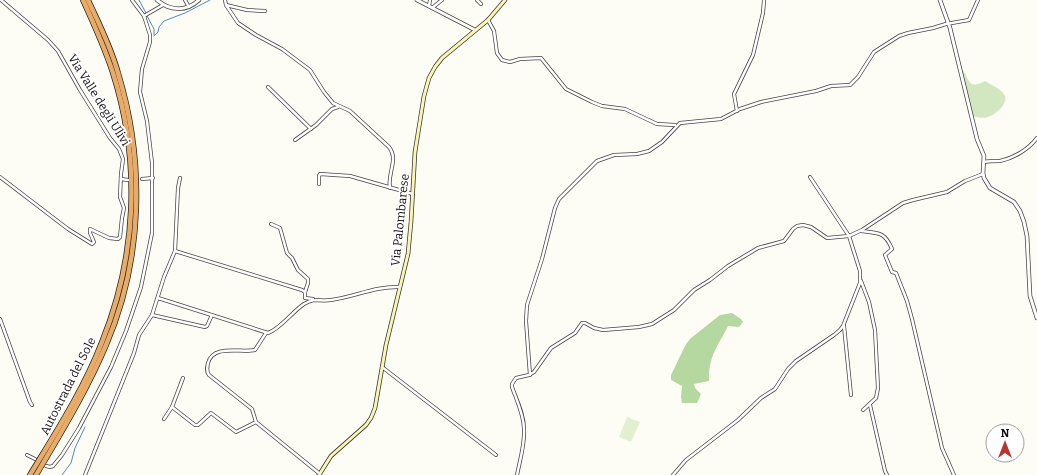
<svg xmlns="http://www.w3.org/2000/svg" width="1037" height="475" viewBox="0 0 1037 475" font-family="Bitter,serif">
<rect width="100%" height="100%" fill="#fefdf5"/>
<path fill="#d2e7c0" d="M962 69C970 80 968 90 985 81 991 85 1002 89 1005 96 1008 104 995 115 988 117 983 119 977 117 972 116Z"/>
<path fill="#b5d7a0" d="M732 313 741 319 743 322 739 327 728 326C718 346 708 357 709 381L694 384 695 388 701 394 697 403H682L681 397 682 386 671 380V375L686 344 691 338 720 315Z"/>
<polygon fill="#e3efd1" points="627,417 640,422 631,442 619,437"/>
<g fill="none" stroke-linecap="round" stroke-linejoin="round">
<g stroke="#498ac4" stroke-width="1">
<polyline points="139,0 146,13"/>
<polyline points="147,16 154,29 154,35"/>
<polyline points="154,36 158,32 159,27 164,21 185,13 210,0"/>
<polyline points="62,475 71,463 75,448 85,427"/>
</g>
<g stroke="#444" stroke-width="4">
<g id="minor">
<polyline points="185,0 189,7"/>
<path d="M225 0 226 5 238 23 256 35 282 49 310 70 324 92 333 103 350 111 389 147C399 160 387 173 390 188"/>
<polyline points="477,0 481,4"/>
<polyline points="226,5 247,10 265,11"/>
<polyline points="429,6 430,0"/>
<polyline points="432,8 442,0"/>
<polyline points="144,16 163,5"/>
<polyline points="488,20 494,31 497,53 502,60 510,62 520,59 541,58 566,89 592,102 602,106 625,109 657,124 675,125"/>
<polyline points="268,87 311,129"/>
<polyline points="737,111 734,94 753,55 763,13 764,0"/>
<polyline points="295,140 316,125 332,109 338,107"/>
<path d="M984 162C989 161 994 161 1000 161 1014 158 1029 149 1037 138"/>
<polyline points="0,177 68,229 92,244 94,242 90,233 90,229 109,238 118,239 120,237 122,218 124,208 120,197 121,174 123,159 119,149 110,138 80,90 58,51 48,40 1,0"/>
<polyline points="121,179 128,180"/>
<polyline points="142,179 153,178"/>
<polyline points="319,184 319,176 320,174 350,176 413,194"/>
<polyline points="271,224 280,228 287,253 292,258 298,270 308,279 308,283 305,292"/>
<path d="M861 231C879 233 885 232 892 249L885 255 892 272 896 273 907 301 912 319 942 448 954 475"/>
<polyline points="175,251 302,290 305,292 305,298 313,299"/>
<polyline points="861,281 869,302 875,330 878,388 876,398 863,410"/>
<path d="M158 298 268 333C280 329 292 312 304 304 316 297 319 302 331 300 354 297 376 286 400 287"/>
<polyline points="152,315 205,327 207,326 212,315"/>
<polyline points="0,319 30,402 32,405"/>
<polyline points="844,326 851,395"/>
<polyline points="382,367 496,455"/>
<polyline points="530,375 526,321 527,305 542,259 555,208 559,199 597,161 614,155 637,154 649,151 662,142 680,123 721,119 740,109 761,102 816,91 831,86 850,85 858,77 874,52 899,36 908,33 933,28 946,24 969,20 978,0"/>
<path d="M183 378 172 407 195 425H198L211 413 236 432 256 422 252 409 209 375C206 371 207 367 208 363 213 344 240 353 255 350L266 333"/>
<polyline points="870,405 885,471 887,475"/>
<polyline points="164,419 172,407"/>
<polyline points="256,422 320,474"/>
<polyline points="27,455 35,459"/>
<polyline points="46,466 50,467 53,466 62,455 79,428 111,367 126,331 141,287 152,233 152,163 147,121 140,92 142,69 150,42 150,35 144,16 132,0"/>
<polyline points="85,475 134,353 139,335 152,315 164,277 175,251 178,188 180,178"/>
<path d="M517 475C520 460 525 444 524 429 524 415 517 401 512 387V384L516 378 529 375 534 372 551 348 575 333 582 323H585L594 328 603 330 639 327 652 324 674 310 694 290 710 280 728 266 758 248 784 241 793 229 797 226 803 225 811 227 827 238 849 236 862 230 903 203 913 200 947 192 965 181 983 174"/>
<polyline points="673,475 686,460 738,420 761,398 775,389 788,369 796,361 834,335 840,330 843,326 860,283 860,271 849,236 810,177"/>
</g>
</g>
<g stroke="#444" stroke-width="4.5">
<g id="tertiary">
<path d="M157 0C170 11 186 12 199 0"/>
<polyline points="417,0 475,30"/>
<polyline points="940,0 950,28 977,139 984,156 983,173 984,178 990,188 1014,202 1020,211 1024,222 1027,236 1030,296 1037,318"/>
</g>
</g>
<g stroke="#333" stroke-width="4.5">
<polyline id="secondary" points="319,475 331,456 366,425 371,418 375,408 386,345 408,254 411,222 415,152 424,96 429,78 435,67 442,58 488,20 505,0"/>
</g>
<g stroke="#222" stroke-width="6">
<g id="motorway">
<path d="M30 475C56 432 84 389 102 342 137 256 141 161 113 73 105 48 94 24 83 0"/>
<path d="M36 475C61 433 87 390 106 345 143 259 145 162 118 73 111 47 99 24 88 0"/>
</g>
</g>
<use href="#minor" stroke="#fff" stroke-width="2.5"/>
<use href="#tertiary" stroke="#fff" stroke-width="3"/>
<use href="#secondary" stroke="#f9f6b5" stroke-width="3"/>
<use href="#motorway" stroke="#e9ac68" stroke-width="4.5"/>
</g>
<g text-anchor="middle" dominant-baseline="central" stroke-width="4" stroke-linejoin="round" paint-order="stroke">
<g font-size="12" fill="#111" stroke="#fff">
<text transform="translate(99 100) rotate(58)">Via Valle degli Ulivi</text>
<text transform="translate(400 220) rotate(-84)">Via Palombarese</text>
<text transform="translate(68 386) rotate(-63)">Autostrada del Sole</text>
</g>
</g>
<g transform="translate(1005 443)"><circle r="19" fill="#ffffff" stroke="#a0a0a0"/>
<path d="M0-3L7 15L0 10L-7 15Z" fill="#b73532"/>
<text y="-6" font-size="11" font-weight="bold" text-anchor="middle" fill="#111111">N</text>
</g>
</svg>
